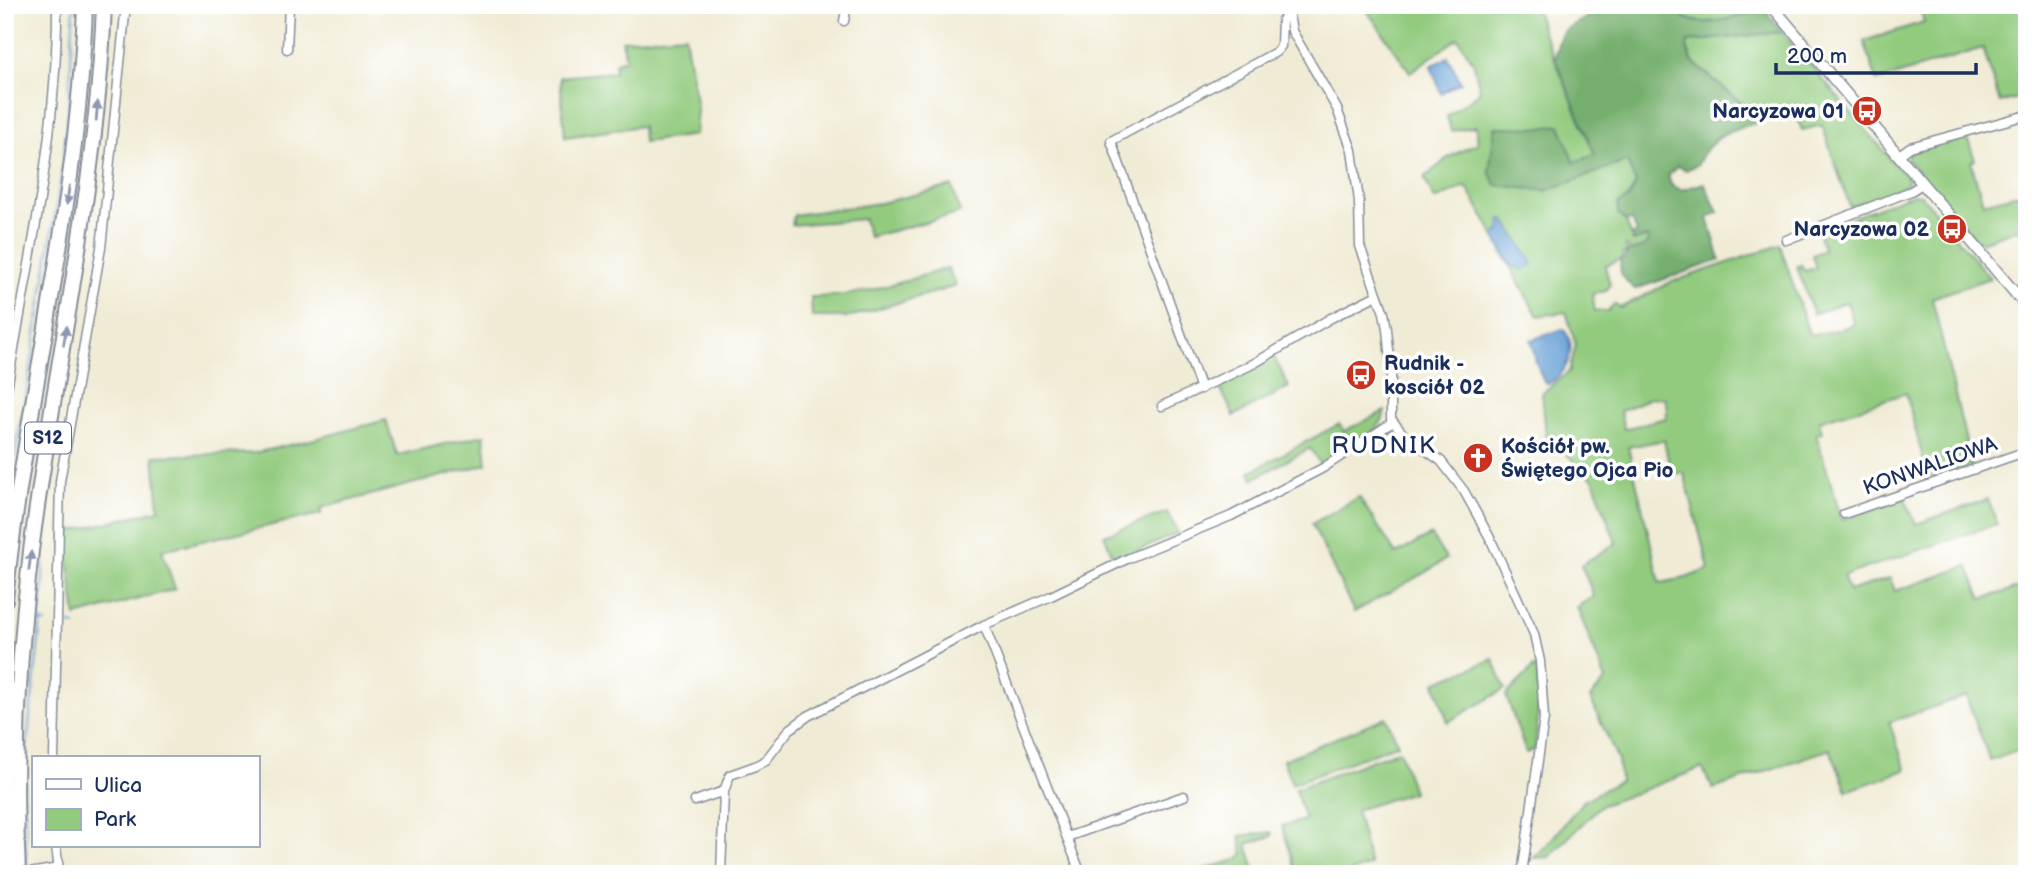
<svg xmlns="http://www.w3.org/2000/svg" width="2032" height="879" viewBox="0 0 2032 879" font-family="'Balsamiq Sans',sans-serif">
<rect width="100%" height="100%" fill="#fff"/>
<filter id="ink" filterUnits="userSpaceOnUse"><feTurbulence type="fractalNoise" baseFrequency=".0143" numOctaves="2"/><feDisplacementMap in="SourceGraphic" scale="14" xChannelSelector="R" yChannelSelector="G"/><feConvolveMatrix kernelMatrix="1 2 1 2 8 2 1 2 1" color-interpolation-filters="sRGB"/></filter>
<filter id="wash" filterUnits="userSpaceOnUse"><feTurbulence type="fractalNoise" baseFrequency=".00686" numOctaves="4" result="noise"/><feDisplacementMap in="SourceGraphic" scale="28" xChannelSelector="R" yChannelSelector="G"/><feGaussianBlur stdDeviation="1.57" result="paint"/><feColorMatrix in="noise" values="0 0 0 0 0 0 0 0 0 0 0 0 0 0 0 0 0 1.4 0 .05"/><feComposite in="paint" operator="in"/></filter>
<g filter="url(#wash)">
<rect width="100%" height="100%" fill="#f0ebd4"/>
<g fill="#92cb7e" stroke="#567d6e" stroke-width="2" fill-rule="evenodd">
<path d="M1535 5 1542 29 1595 155 1574 163 1559 125 1542 128 1496 127 1592 173 1627 160 1636 184 1618 213 1626 221 1633 240 1647 237 1649 241 1644 247 1630 252 1628 246H1625L1627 254 1623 253 1621 259 1605 266 1610 285 1606 291 1592 294 1595 311H1608L1614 304 1620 308 1669 283 1780 245 1809 334C1816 335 1849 328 1854 324L1847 302 1813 314 1797 266 1801 265 1805 271 1816 268 1812 255 1824 250 1818 231 1912 194 1921 195 1990 278 1932 298 1972 466 1937 477H1930L1927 474 1906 393 1819 421 1822 432 1816 434 1842 520 1904 497 1916 524 1988 499 1997 524 1843 576 1849 591 1890 578 1895 591 1968 566 1982 599 2027 585V750L2025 748 1990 761 1966 696 1889 722 1906 770 1847 791 1830 749 1713 789 1702 768 1600 806 1549 857 1533 858 1547 845 1583 801 1620 781 1618 760 1590 698 1606 680 1577 607 1594 596 1581 565 1616 543 1593 479 1546 435 1542 393 1569 372 1576 345 1566 312 1538 316C1512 274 1492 228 1466 186L1435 200 1424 178 1449 157 1478 143 1476 126 1451 131 1447 116 1480 92 1474 64 1458 38 1410 72 1364 6ZM1650 398H1665L1667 409 1666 418 1624 429 1620 411ZM1664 440 1671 474 1684 473 1709 569 1686 578 1660 583 1628 447Z"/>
<path d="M1674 5H1761L1764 9C1741 15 1687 37 1674 5Z"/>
<polygon points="1919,5 2027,5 2027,95 2000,103 1983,48 1877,81 1864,41 1924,22"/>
<polygon points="1782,32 1909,180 1906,185 1850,207 1822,125 1802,130 1795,113 1763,121 1693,62 1687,48 1687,42"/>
<polygon points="685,35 697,108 695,135 643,142 642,126 565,137 560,77 614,72 616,62 626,59 622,40"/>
<polygon points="1966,135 1975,160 1971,162 1983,203 2027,192 2027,226 1981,242 1977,241 1907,159 1909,151"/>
<polygon points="952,186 960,213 869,237 864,219 792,225 794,215 880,203"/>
<path d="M948 268 956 286 849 317H812L811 297C858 298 903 281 948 268Z"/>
<polygon points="1273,355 1289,387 1234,416 1218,384"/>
<path d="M1385 411C1382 437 1340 452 1320 464L1310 448 1253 479 1250 472 1339 424 1344 431Z"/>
<polygon points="386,420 397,455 484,435 487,464 321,508 321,514 162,550 175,589 76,616 64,533 159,510 154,456 254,453 311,440"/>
<polygon points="1359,497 1396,554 1431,535 1446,559 1426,572 1354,612 1312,524"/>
<polygon points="1167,512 1178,533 1115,561 1104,535"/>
<polygon points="1493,659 1505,689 1448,722 1435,683"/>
<path d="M1534 667 1537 668C1540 696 1538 721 1535 749L1526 753 1506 695Z"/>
<polygon points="1386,717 1398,744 1292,784 1283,760"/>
<polygon points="1397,751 1400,752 1413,792 1356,810 1370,865 1346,874 1297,874 1282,826 1305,820 1295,789"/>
<polygon points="5,760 13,760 14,874 5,874"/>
<polygon points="1271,832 1272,836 1247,844 1256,874 1187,874 1236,860 1243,855 1240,836"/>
</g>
<path fill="#75af6d" stroke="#486f66" stroke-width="2" d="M1588 5H1674C1687 37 1741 15 1764 9L1782 32 1688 42 1687 49 1693 63 1763 121C1732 130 1712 134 1697 165L1686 170 1678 166 1668 175 1671 185 1681 190 1704 183 1718 212 1708 218 1720 260 1635 289C1624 280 1618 274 1621 259H1624L1627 252 1644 247 1649 241 1647 237 1633 241 1632 236 1637 233 1632 220 1626 221 1618 213V204L1630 197 1636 184 1627 161 1546 191 1496 185 1489 172 1495 127 1542 128 1560 125 1574 162 1595 155 1555 59C1560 29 1561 32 1586 18Z"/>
<g fill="#649fd4" stroke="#406799" stroke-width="2">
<polygon points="1448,57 1461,82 1441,93 1431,66"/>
<polygon points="1504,219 1532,262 1532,265 1523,270 1511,265 1494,236 1502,227 1500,222"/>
<path d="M1563 329C1579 345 1567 376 1547 384L1544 382 1536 362 1531 340Z"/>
</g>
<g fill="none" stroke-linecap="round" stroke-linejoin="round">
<g stroke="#649fd4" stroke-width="2">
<polyline points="5,506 27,390 62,170 69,96 74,5"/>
<polyline points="38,622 46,623"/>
<polyline points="69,624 76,625"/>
<path d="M27 869C25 824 24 779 28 735 34 675 44 618 43 558"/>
</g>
</g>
</g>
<g filter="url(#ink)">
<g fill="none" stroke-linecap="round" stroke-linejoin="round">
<g stroke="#868d99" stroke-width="11">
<g id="minor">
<polyline points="1287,5 1292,31 1337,109 1352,150 1359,201 1360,246 1384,313 1387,329 1391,372 1391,419 1403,434 1441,461 1464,491 1490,538 1534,634 1540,661 1544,718 1522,874"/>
<polyline points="844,21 847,5"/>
<polyline points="287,49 289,5"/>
<polyline points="1898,156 1910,147 2027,115"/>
<polyline points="1786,240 1911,191 1922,184"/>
<polyline points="1201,389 1111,141 1276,52 1281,46 1282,20 1288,14"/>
<path d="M5 402C26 270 58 139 57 5"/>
<polyline points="1162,406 1253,364 1331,318 1377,295"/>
<polyline points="1844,514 2027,451"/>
<polyline points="984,625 1081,874"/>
<polyline points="54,758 60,481 101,248 126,5"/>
<polyline points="695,801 724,791"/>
<polyline points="1067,837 1184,796"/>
<polyline points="56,846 59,871"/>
<polyline points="24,874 59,868"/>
<polyline points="721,874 724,791 730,775 755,766 766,760 789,730 808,716 984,625 1051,596 1129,558 1231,516 1323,468 1393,422"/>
</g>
</g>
<g stroke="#868d99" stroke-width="13">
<polyline id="tertiary" points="1771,5 2027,307"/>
</g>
<g stroke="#868d99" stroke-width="18">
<g id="motorway">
<path d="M5 600C25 400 79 206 85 5"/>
<path d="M18 874C13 766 18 658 31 551 54 368 97 190 104 5"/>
</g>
</g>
<use href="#minor" stroke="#fff" stroke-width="8"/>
<use href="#tertiary" stroke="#fff" stroke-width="10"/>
<use href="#motorway" stroke="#fff" stroke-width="14"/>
</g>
<defs><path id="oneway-solid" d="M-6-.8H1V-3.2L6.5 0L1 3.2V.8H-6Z" transform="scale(1.75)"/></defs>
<g fill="#8d97ae">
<use href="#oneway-solid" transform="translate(97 111) rotate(-85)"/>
<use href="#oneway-solid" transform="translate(68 195) rotate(98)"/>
<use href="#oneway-solid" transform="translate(65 336) rotate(-81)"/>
<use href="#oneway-solid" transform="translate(30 561) rotate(-83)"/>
</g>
</g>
<defs>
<g id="bus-disc" transform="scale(1.575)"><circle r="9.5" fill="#c8321e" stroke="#fff"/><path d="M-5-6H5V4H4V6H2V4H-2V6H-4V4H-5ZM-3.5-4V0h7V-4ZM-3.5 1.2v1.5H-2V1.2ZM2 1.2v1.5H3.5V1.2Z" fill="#fff"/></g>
<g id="church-disc" transform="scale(1.575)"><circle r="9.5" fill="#c8321e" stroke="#fff"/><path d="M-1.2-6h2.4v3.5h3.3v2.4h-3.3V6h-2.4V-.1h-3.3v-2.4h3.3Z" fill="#fff"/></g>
</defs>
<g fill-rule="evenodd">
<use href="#bus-disc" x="1867" y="111"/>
<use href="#bus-disc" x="1952" y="229"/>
<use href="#bus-disc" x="1361" y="375"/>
<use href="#church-disc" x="1478" y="458"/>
</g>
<g text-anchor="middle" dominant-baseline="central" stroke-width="7" stroke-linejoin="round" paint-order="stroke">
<rect fill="#fff" stroke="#5f6d8e" stroke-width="2" x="25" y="422.5" width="46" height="31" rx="5"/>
<g font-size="19" font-weight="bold" fill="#1b2f5e">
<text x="48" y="438">S12</text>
</g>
<g font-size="21" font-weight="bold" fill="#1b2f5e" stroke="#fff" text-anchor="end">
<text x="1844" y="111">Narcyzowa 01</text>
<text x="1929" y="229">Narcyzowa 02</text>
<text x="1384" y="363" text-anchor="start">Rudnik -<tspan x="1384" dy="24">kosciół 02</tspan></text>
<text x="1501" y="446" text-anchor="start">Kościół pw.<tspan x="1501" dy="24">Świętego Ojca Pio</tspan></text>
</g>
<g font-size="21" fill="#1b2f5e" stroke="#fff">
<text transform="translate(1930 466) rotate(-19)">KONWALIOWA</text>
</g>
<g font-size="24" letter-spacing="2" fill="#1b2f5e" stroke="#fff">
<text x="1384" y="445">RUDNIK</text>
</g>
</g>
<rect width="2032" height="879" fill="none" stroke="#fff" stroke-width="28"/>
<rect x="32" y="756" width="228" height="91" fill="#ffffff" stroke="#a4acbf" stroke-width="2"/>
<rect x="46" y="779" width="35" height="10" fill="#ffffff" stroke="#a4acbf" stroke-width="2"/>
<text x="94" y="792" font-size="21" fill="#1b2f5e">Ulica</text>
<rect x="46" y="809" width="35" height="21" fill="#92cb7e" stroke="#a4acbf" stroke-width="2"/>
<text x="94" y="826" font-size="21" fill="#1b2f5e">Park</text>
<path d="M1776 63v10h200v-10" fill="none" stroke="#1b2f5e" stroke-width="3.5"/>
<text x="1787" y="63" font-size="21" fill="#1b2f5e" stroke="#ffffff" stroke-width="5" paint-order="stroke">200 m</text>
</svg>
